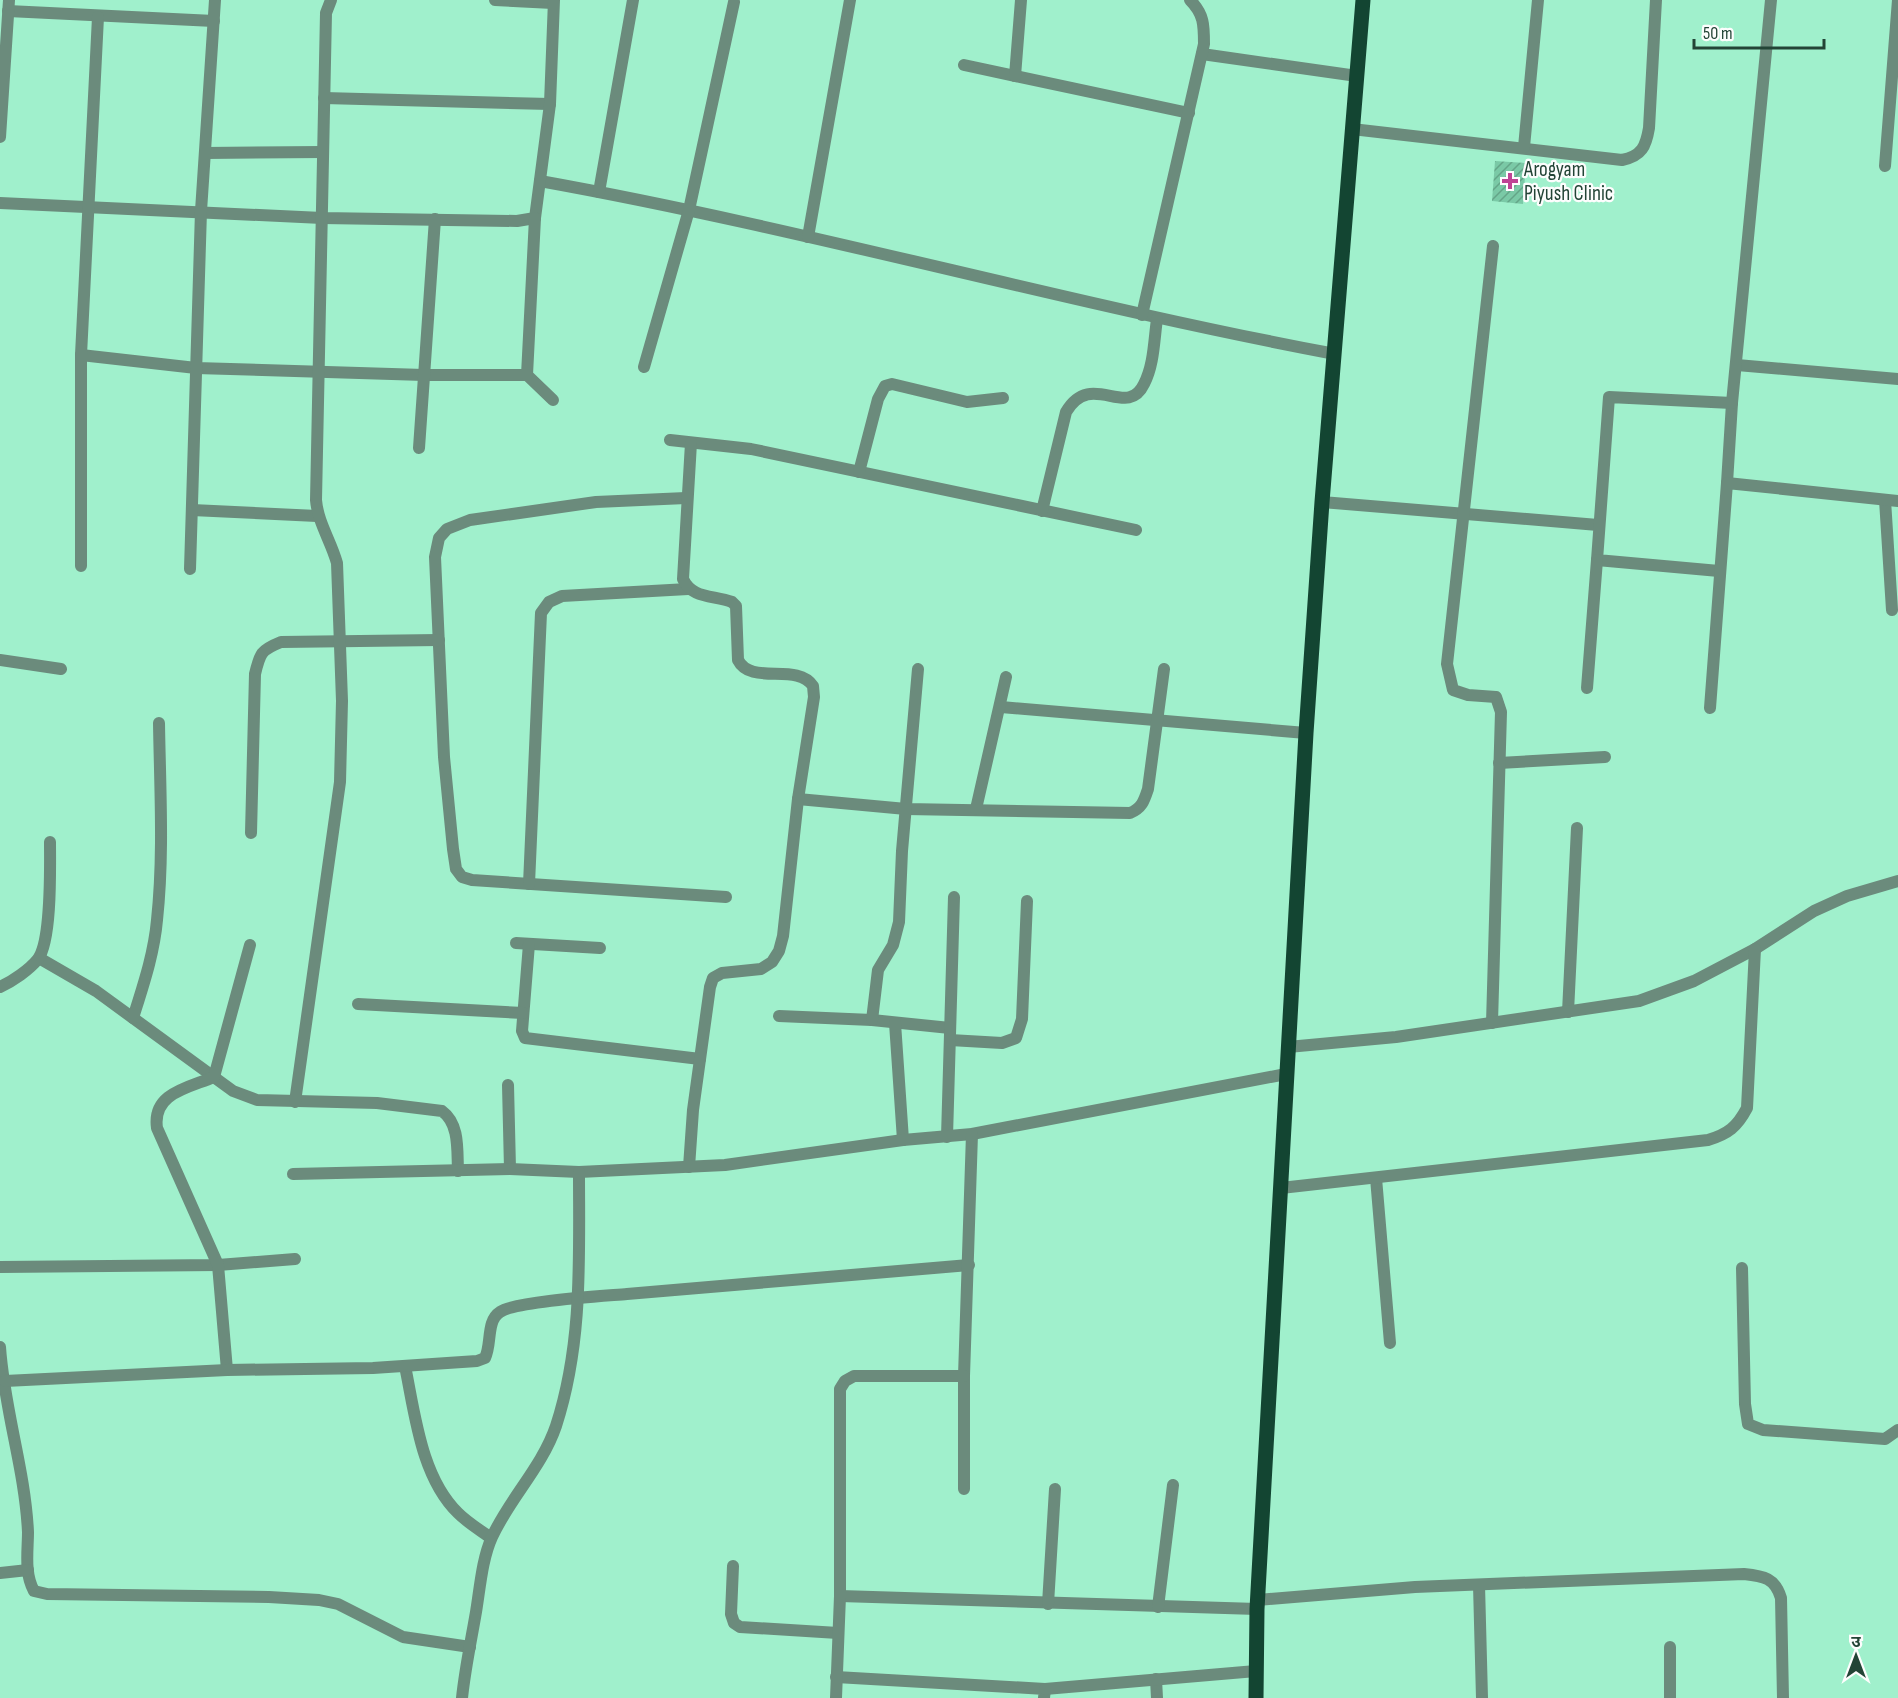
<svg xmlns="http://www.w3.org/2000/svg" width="1898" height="1698" viewBox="0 0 1898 1698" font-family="'Sofia Sans Condensed','Noto Sans Devanagari',sans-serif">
<defs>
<pattern id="building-hatch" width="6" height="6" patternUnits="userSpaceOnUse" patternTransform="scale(1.5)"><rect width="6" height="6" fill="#7ac9a6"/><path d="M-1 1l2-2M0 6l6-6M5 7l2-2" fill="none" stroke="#64a588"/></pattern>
</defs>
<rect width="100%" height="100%" fill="#a0f0cc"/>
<polygon fill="url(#building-hatch)" points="1495,161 1526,163 1523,204 1492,201"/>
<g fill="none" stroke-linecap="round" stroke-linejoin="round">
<g stroke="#6b8b7c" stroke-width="12">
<polyline points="495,0 553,3"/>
<polyline points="8,11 214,21"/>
<polyline points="1202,54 1357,76"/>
<polyline points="964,65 1189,113"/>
<polyline points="1015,76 1021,0"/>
<polyline points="324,98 550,104"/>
<path d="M1352 129 1622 160C1642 156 1646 146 1649 128L1656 0"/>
<polyline points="0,137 9,0"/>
<polyline points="1524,147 1538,0"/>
<polyline points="205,153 323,152"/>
<polyline points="1885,166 1898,0"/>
<path d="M540 181C807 229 1068 304 1335 354"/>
<polyline points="599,192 633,0"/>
<polyline points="0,203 322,218 517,221 535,218 550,104 554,0"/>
<polyline points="535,218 527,375 553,400"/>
<polyline points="808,237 850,0"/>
<path d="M1142 315 1204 44C1204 25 1204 14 1190 0"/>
<polyline points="81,355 196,368 424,375 527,375"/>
<polyline points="1737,365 1898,379"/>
<polyline points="644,367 689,210 734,2"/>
<polyline points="670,440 751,449 1136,530"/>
<polyline points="419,448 435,219"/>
<polyline points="859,472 878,399 885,386 892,384 967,402 1003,398"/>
<polyline points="1727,483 1732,403"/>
<polyline points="686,498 596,502 470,520 447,529 439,538 435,557 444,757 453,849 456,869 462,877 472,880 726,897"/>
<polyline points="1885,500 1892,610"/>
<polyline points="1322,502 1598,525"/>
<polyline points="192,510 317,516"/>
<path d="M1042 511 1066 412C1091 369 1127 420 1144 384 1154 365 1154 340 1157 319"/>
<polyline points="81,566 81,355 98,17"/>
<polyline points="190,569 201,211 215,0"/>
<polyline points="1719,571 1597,560 1609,397 1732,403 1771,0"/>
<polyline points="0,660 61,669"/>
<polyline points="1587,688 1597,560"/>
<polyline points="1001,707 1306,733"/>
<polyline points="1710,708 1727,483 1898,501"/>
<polyline points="1499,763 1605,757"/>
<path d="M798 799 906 809 1130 813C1142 808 1144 801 1148 789L1164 669"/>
<polyline points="976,809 1006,677"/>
<path d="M251 833 255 674C260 653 261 650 281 642L439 640"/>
<polyline points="529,884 541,613 549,602 562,596 688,589"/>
<polyline points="516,943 600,948"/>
<polyline points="529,944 522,1031 525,1038 700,1059"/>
<path d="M39 958 96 991 233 1091 257 1100 377 1103 442 1111C460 1124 457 1151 458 1171"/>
<path d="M0 987C13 981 29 970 38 959 52 940 50 867 50 842"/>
<polyline points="358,1004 523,1013"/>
<polyline points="1568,1012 1577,828"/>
<polyline points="779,1016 872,1020 950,1028"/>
<path d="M133 1018C143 986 154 954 157 920 164 855 160 789 159 723"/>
<polyline points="872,1020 878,970 893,945 899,922 902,851 918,669"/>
<polyline points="895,1023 903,1140"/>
<polyline points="1492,1023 1501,712 1496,697 1468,695 1453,690 1447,664 1493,246"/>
<polyline points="950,1040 1002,1043 1016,1038 1022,1019 1027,901"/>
<polyline points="1288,1047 1396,1037 1639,1001 1694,981 1755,949 1814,911 1847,896 1898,881"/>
<polyline points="508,1085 510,1169"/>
<path d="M295 1102 340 782 342 701 337 563C331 541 318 523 316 500L326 13 331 0"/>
<polyline points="947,1137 954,897"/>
<path d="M689 1167 693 1110 710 987 713 978 722 973 761 969 772 962 779 951 783 936 798 799 814 697 813 686C797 662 751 686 738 660L736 606 732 602C713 595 692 599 683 579L691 443"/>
<polyline points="293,1174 510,1169 579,1172 725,1165 903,1140 972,1134 1286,1074"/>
<polyline points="1376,1178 1390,1343"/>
<path d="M1281 1188 1708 1140C1728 1134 1737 1127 1747 1108L1755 949"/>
<polyline points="0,1267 218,1265 295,1259"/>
<polyline points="1742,1268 1745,1404 1748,1424 1763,1430 1885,1439 1898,1430"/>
<path d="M0 1347C4 1409 25 1469 28 1532 28 1551 24 1573 34 1591L47 1594 269 1597 319 1600 338 1604 403 1637 470 1647"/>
<path d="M405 1366C415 1414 421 1477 458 1513 468 1523 480 1530 491 1538"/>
<path d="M227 1370 218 1265 157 1128C152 1093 188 1088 214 1077L250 945"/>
<path d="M5 1381 227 1370 373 1368 477 1361 485 1358C492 1344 486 1321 500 1312 516 1301 604 1296 627 1294 741 1284 855 1275 969 1265"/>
<polyline points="964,1489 964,1376 972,1134"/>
<polyline points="733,1566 731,1614 734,1623 740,1627 838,1633"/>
<polyline points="0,1573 28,1570"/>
<polyline points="1479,1585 1482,1698"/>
<polyline points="840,1596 1257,1609"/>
<path d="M1258 1600 1415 1587 1744 1574C1764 1576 1775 1578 1781 1598L1783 1698"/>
<polyline points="1048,1604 1055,1489"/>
<polyline points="1158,1607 1173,1485"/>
<polyline points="1670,1647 1670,1698"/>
<polyline points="836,1677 1045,1689 1044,1698"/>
<polyline points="1156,1679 1157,1698"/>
<polyline points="1045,1689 1256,1671"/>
<path d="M462 1698C465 1669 471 1641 476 1612 480 1588 482 1559 492 1537 510 1498 542 1467 556 1426 583 1343 579 1258 579 1172"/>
<polyline points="836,1698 840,1596 840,1389 845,1381 854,1376 964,1376"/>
</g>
<polyline stroke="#134532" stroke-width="15" points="1256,1698 1257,1609 1306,733 1322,502 1363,0"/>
</g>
<path fill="#bf4394" stroke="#fdfdfd" stroke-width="2" d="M1507 172h6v6h6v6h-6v6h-6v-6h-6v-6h6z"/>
<g text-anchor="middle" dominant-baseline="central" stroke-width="4.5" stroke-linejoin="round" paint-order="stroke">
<g font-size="21" fill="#234436" stroke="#fdfdfd" text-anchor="start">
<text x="1524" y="169">Arogyam<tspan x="1524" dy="24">Piyush Clinic</tspan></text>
</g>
</g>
<g transform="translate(1856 1656)" stroke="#fdfdfd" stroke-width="4.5" paint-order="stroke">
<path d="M0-4.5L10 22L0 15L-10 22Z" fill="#234436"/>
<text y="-9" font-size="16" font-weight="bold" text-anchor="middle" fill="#234436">उ</text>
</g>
<path d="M1694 39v9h130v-9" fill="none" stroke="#234436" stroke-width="3"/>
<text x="1703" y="39" font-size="18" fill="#234436" stroke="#fdfdfd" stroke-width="4.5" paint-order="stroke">50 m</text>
</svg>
